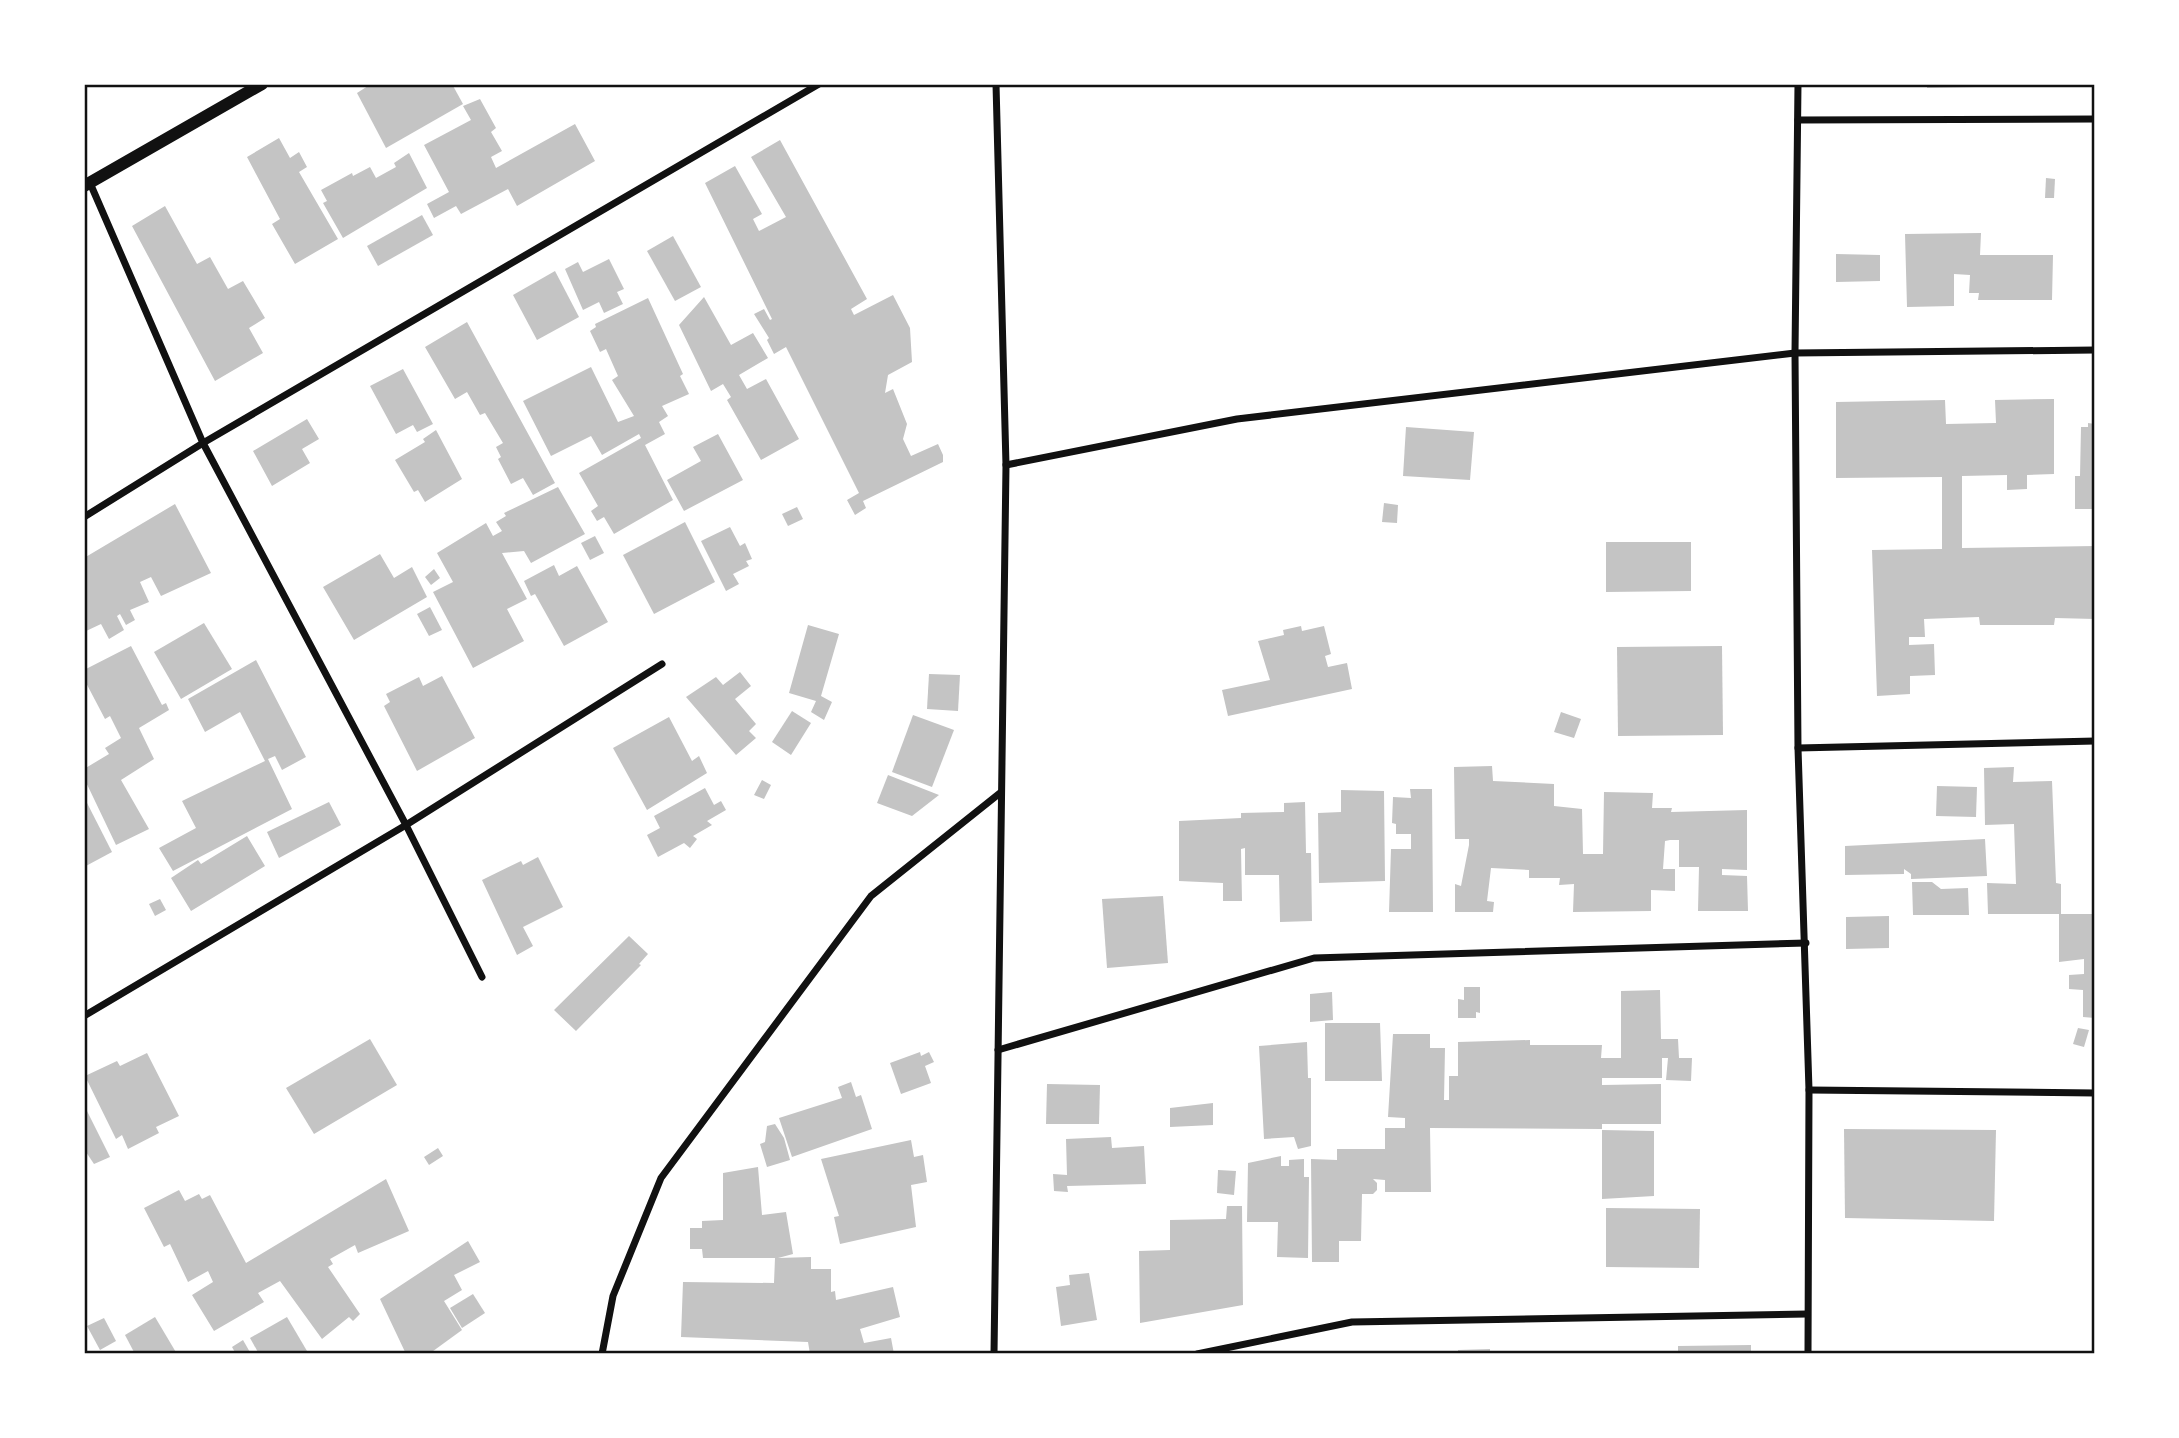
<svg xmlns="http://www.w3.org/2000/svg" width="2179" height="1438" viewBox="0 0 2179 1438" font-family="Mulish,sans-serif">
<rect width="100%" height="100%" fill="#fff"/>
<g fill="#c4c4c4">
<polygon points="371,84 452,84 463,104 386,148 357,93"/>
<polygon points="1927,84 1976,84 1976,87 1927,88"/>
<rect x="2005" y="84" width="52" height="3"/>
<polygon points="480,99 496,128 491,132 502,151 491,157 496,168 575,124 595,161 517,206 508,189 461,214 456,206 434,218 427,204 449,192 424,145 471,120 463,106"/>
<polygon points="279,138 290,158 299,152 307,167 299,172 338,239 295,264 272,224 280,219 247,157"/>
<polygon points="780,140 867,299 851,309 854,315 893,295 910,328 912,362 888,375 885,393 893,389 907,424 903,439 911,456 938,444 943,455 943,462 863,501 866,508 855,515 847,500 859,493 786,347 774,354 767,340 769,338 754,314 764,309 770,320 772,319 705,183 735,166 762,214 753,219 759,231 786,217 751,157"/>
<polygon points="409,153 427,188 343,238 323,203 327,201 321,190 352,173 353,176 370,167 376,178 396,167 394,163"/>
<polygon points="2046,178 2055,179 2054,198 2045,198"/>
<polygon points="165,206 197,264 210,257 228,289 243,281 265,318 249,328 263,353 215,381 132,226"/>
<polygon points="422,215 433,235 378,266 367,246"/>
<polygon points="1981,233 1980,255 2053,255 2052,300 1978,300 1979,293 1969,293 1970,275 1954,274 1954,306 1907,307 1905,234"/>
<polygon points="673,236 701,287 675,301 647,251"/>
<polygon points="1836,254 1880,255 1880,281 1836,282"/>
<polygon points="609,259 624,289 617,292 623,304 604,313 599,302 583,310 565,269 578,262 583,272"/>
<polygon points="555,271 579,317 537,340 513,295"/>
<polygon points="704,297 731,345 753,333 768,358 739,375 747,389 766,379 799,439 761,460 727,400 731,397 723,384 711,391 679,325"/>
<polygon points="648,298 683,374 680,376 689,394 662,406 668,416 659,422 665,434 645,445 673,500 614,534 604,517 597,521 591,511 598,506 579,473 641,438 639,434 602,455 591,436 551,456 523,401 591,367 618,422 634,416 612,380 618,376 606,349 600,352 590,331 596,327 595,324"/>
<polygon points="467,322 555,483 533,495 523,478 511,484 498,459 501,457 496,447 503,443 485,413 480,415 467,392 455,399 425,347"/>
<polygon points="403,369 433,424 417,432 413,425 396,434 370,386"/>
<polygon points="2054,399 2054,474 2027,475 2027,489 2007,490 2007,475 1962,476 1962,548 2095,546 2095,619 2055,618 2054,625 1980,625 1979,617 1924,619 1925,637 1909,637 1909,645 1934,644 1935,675 1910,676 1910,694 1877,696 1872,550 1942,549 1942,477 1836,478 1836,402 1945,400 1946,424 1996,423 1995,400"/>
<polygon points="307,419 319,439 302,449 310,463 272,486 253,451"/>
<polygon points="2088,423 2095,424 2095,509 2075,509 2075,476 2080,476 2081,427 2088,427"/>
<polygon points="1406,427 1474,432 1470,480 1403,476"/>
<polygon points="436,430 462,479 425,502 418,490 414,492 395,460 425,442 423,439"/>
<polygon points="718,434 743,480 684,511 667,480 701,461 693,447"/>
<polygon points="558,487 585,534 531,563 524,551 502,553 527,599 507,609 524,641 473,668 433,592 453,582 437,553 486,523 493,536 502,531 496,522 506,516 504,513"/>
<polygon points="1384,503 1398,505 1397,523 1382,522"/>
<polygon points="175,504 211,573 161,596 151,577 140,582 149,602 130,610 135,620 126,625 120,614 117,616 124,630 109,639 101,624 84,632 84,558"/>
<polygon points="797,507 803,519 788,526 782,514"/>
<polygon points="685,522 715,582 654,614 623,555"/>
<polygon points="730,527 740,546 745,543 752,559 746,561 749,566 733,574 739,584 726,591 701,541"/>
<polygon points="595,536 604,553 590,560 581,543"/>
<polygon points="1606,542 1691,542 1691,591 1606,592"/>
<polygon points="380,554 394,578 412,567 427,597 354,640 323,587"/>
<polygon points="554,565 559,576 577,566 608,622 564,646 535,594 531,596 524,581"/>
<polygon points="434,569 440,578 431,585 425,577"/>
<polygon points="430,607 442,630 429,636 417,614"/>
<polygon points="204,623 232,669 181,699 154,652"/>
<polygon points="808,625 839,634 821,696 832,702 824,720 811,712 816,701 789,693"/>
<polygon points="1301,626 1302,631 1324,626 1331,654 1325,656 1328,667 1347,663 1352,689 1228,716 1222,690 1270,680 1258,641 1284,635 1283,630"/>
<polygon points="131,646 162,705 166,703 169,710 139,728 154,759 121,780 149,829 116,845 84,778 84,769 109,754 105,748 121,738 110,716 105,719 84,679 84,670"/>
<polygon points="1722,646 1723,735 1618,736 1617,647"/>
<polygon points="256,660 306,757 282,770 275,756 268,759 292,809 173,871 159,848 196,828 182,801 265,761 240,712 205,732 188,699"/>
<polygon points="740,672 751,686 735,699 756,724 749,731 756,738 736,755 686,697 716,677 723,685"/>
<polygon points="929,674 960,675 958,711 927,709"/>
<polygon points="442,676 475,738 417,771 384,706 390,702 386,694 419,677 423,686"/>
<polygon points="792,711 811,723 791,755 772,742"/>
<polygon points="1561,712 1581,719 1574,738 1554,732"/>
<polygon points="913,715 954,730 932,787 892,772"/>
<polygon points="669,717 692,761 699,756 707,773 647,810 613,748"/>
<polygon points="1492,766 1493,781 1554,784 1554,806 1582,809 1583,854 1603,854 1604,792 1653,793 1652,808 1672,808 1671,812 1747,810 1747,870 1722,869 1722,875 1747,876 1748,911 1698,911 1699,867 1679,867 1679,840 1670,840 1665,841 1663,869 1675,869 1675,891 1651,890 1651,911 1573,912 1574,884 1559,885 1560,878 1529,878 1529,870 1491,868 1487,901 1494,902 1493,912 1455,912 1455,884 1461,886 1469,845 1469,839 1455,839 1454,767"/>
<polygon points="2014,767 2013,782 2052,781 2056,883 2061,884 2061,914 1988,914 1987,883 2016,884 2014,824 1985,825 1984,768"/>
<polygon points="888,775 939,795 912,816 877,803"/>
<polygon points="762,780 771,785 764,799 754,795"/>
<polygon points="1937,786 1977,787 1976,817 1936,816"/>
<polygon points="705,788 714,805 721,801 726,810 707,821 712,825 693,836 697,839 690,848 684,843 658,857 647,835 660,828 654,816"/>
<polygon points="1410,789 1432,789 1433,912 1389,912 1391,849 1411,849 1411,834 1396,834 1396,824 1392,823 1393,797 1411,798"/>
<polygon points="1341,790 1384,791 1385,881 1319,883 1318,813 1341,812"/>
<polygon points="84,797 112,852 84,867"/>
<polygon points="329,802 341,825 279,858 267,832"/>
<polygon points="1305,802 1306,853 1311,853 1312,921 1280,922 1279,875 1245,875 1245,848 1241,849 1242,901 1223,901 1223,883 1179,881 1179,821 1241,818 1241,813 1284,812 1284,803"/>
<polygon points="247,836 265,866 191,911 171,878 198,860 201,864"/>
<polygon points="1985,839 1987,876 1911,879 1911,874 1904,869 1904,874 1845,875 1845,846"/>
<polygon points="538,857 563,907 523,927 533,946 517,955 482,880 521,861 523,865"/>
<polygon points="1912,882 1932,882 1941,889 1968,888 1969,915 1913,915"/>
<polygon points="1163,896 1168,963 1107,968 1102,899"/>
<polygon points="160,899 166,910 155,916 149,904"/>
<polygon points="2059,914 2095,914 2095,1018 2083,1017 2083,990 2069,989 2069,975 2084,974 2084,959 2059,962"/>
<polygon points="1889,916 1889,948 1846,949 1846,917"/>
<polygon points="629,936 648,954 639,964 641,965 576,1031 554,1010"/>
<polygon points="1464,987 1480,987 1480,1013 1476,1012 1476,1018 1458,1018 1458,999 1464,1000"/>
<polygon points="1660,990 1661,1039 1678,1039 1679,1058 1692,1058 1691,1081 1666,1080 1668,1058 1662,1058 1662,1078 1602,1078 1602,1085 1661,1084 1661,1124 1602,1124 1602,1129 1430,1128 1431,1192 1385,1192 1385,1180 1373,1179 1377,1183 1377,1190 1373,1194 1362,1194 1361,1241 1339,1241 1339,1262 1312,1262 1311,1159 1337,1160 1337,1149 1385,1149 1385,1128 1405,1128 1405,1118 1388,1117 1393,1034 1430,1034 1430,1048 1445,1048 1444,1100 1449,1100 1449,1076 1458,1076 1458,1042 1530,1040 1530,1045 1602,1045 1601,1058 1621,1058 1621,991"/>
<polygon points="1332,992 1333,1020 1310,1022 1310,994"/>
<polygon points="1325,1023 1380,1023 1382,1081 1325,1081"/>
<polygon points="2078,1028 2089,1030 2084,1047 2073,1044"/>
<polygon points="370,1039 397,1085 314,1134 286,1088"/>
<polygon points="1307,1042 1308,1078 1311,1078 1311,1146 1298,1149 1294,1137 1264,1139 1259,1046"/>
<polygon points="920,1052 921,1056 929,1052 934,1062 925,1066 931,1083 901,1094 890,1063"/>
<polygon points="147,1053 179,1116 156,1127 159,1133 128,1149 122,1135 116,1139 85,1076 117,1061 120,1066"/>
<polygon points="851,1082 856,1097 861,1095 872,1129 792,1157 779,1118 842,1098 838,1087"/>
<polygon points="1047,1084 1100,1085 1099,1124 1046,1124"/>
<polygon points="1213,1103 1213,1125 1170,1127 1170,1108"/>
<polygon points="84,1105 110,1157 94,1164 84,1149"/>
<polygon points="775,1124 784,1138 790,1160 767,1167 760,1144 765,1142 767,1126"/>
<polygon points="1844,1129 1996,1130 1994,1221 1845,1218"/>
<polygon points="1602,1130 1654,1131 1654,1196 1602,1199"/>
<polygon points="1111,1137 1112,1148 1144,1146 1146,1184 1067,1186 1068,1192 1054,1191 1053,1174 1067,1175 1066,1139"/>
<polygon points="911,1140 914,1157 923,1155 927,1182 911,1185 916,1227 840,1244 834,1217 839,1216 821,1159"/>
<polygon points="438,1148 443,1156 429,1165 424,1157"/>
<polygon points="1281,1156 1281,1166 1289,1166 1289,1160 1304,1159 1304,1177 1309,1177 1308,1258 1277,1257 1278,1222 1247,1222 1248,1163"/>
<polygon points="758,1167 762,1215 786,1212 793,1254 778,1258 811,1257 811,1269 831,1269 831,1292 835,1291 836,1300 893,1287 900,1317 860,1329 864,1343 891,1338 894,1354 810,1354 808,1342 681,1337 683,1282 774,1283 775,1258 703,1258 702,1249 690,1249 690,1228 702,1228 702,1221 723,1220 723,1173"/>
<polygon points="1218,1170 1236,1171 1234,1195 1217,1193"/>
<polygon points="386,1179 409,1231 358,1253 355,1245 330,1259 333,1264 328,1267 360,1314 353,1321 349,1317 322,1339 280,1281 258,1293 264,1302 214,1331 192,1295 213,1282 208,1271 188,1282 170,1244 164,1247 144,1208 179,1190 185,1201 199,1194 202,1199 210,1195 246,1263"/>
<polygon points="1227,1206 1242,1206 1243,1305 1140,1323 1139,1251 1170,1250 1170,1220 1226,1219"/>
<polygon points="1606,1208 1700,1209 1699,1268 1606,1267"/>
<polygon points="468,1241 480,1262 454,1275 462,1290 444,1301 462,1330 429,1354 406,1354 380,1299"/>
<polygon points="2093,1259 2095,1259 2095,1313 2092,1313"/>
<polygon points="1089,1273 1097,1320 1061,1326 1056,1287 1070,1285 1069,1275"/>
<polygon points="473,1294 485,1313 462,1328 450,1308"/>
<polygon points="155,1317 177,1354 135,1354 125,1335"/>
<polygon points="287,1317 307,1351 301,1354 259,1354 250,1338"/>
<polygon points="104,1318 116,1341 100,1350 87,1326"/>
<polygon points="243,1340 251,1354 236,1354 232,1347"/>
<polygon points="1751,1345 1751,1354 1678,1354 1678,1346"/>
<polygon points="1490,1349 1490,1354 1458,1354 1458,1350"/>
</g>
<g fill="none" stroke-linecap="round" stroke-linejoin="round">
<g stroke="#111" stroke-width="7">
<polyline points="1798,84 1795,353 1798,748 1809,1090 1808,1354"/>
<polyline points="1798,120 2095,119"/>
<polyline points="90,183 203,443 406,825 482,977"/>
<polyline points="1006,465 1237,419 1795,353 2095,350"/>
<polyline points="84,517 203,443 819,84"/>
<polyline points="1798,748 2095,741"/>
<polyline points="84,1016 406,825 662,664"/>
<polyline points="998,1050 1314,958 1806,943"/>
<polyline points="1809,1090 2095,1093"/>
<polyline points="602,1354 613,1296 661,1178 871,896 1000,793"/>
<polyline points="994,1354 1006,465 996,84"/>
<polyline points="1197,1354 1352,1322 1807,1314"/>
</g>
<polyline stroke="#111" stroke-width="12" points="84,186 262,84"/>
</g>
<rect width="2179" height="1438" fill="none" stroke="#ffffff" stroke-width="172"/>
<rect x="86" y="86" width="2007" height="1266" fill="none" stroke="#111" stroke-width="2.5"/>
</svg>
